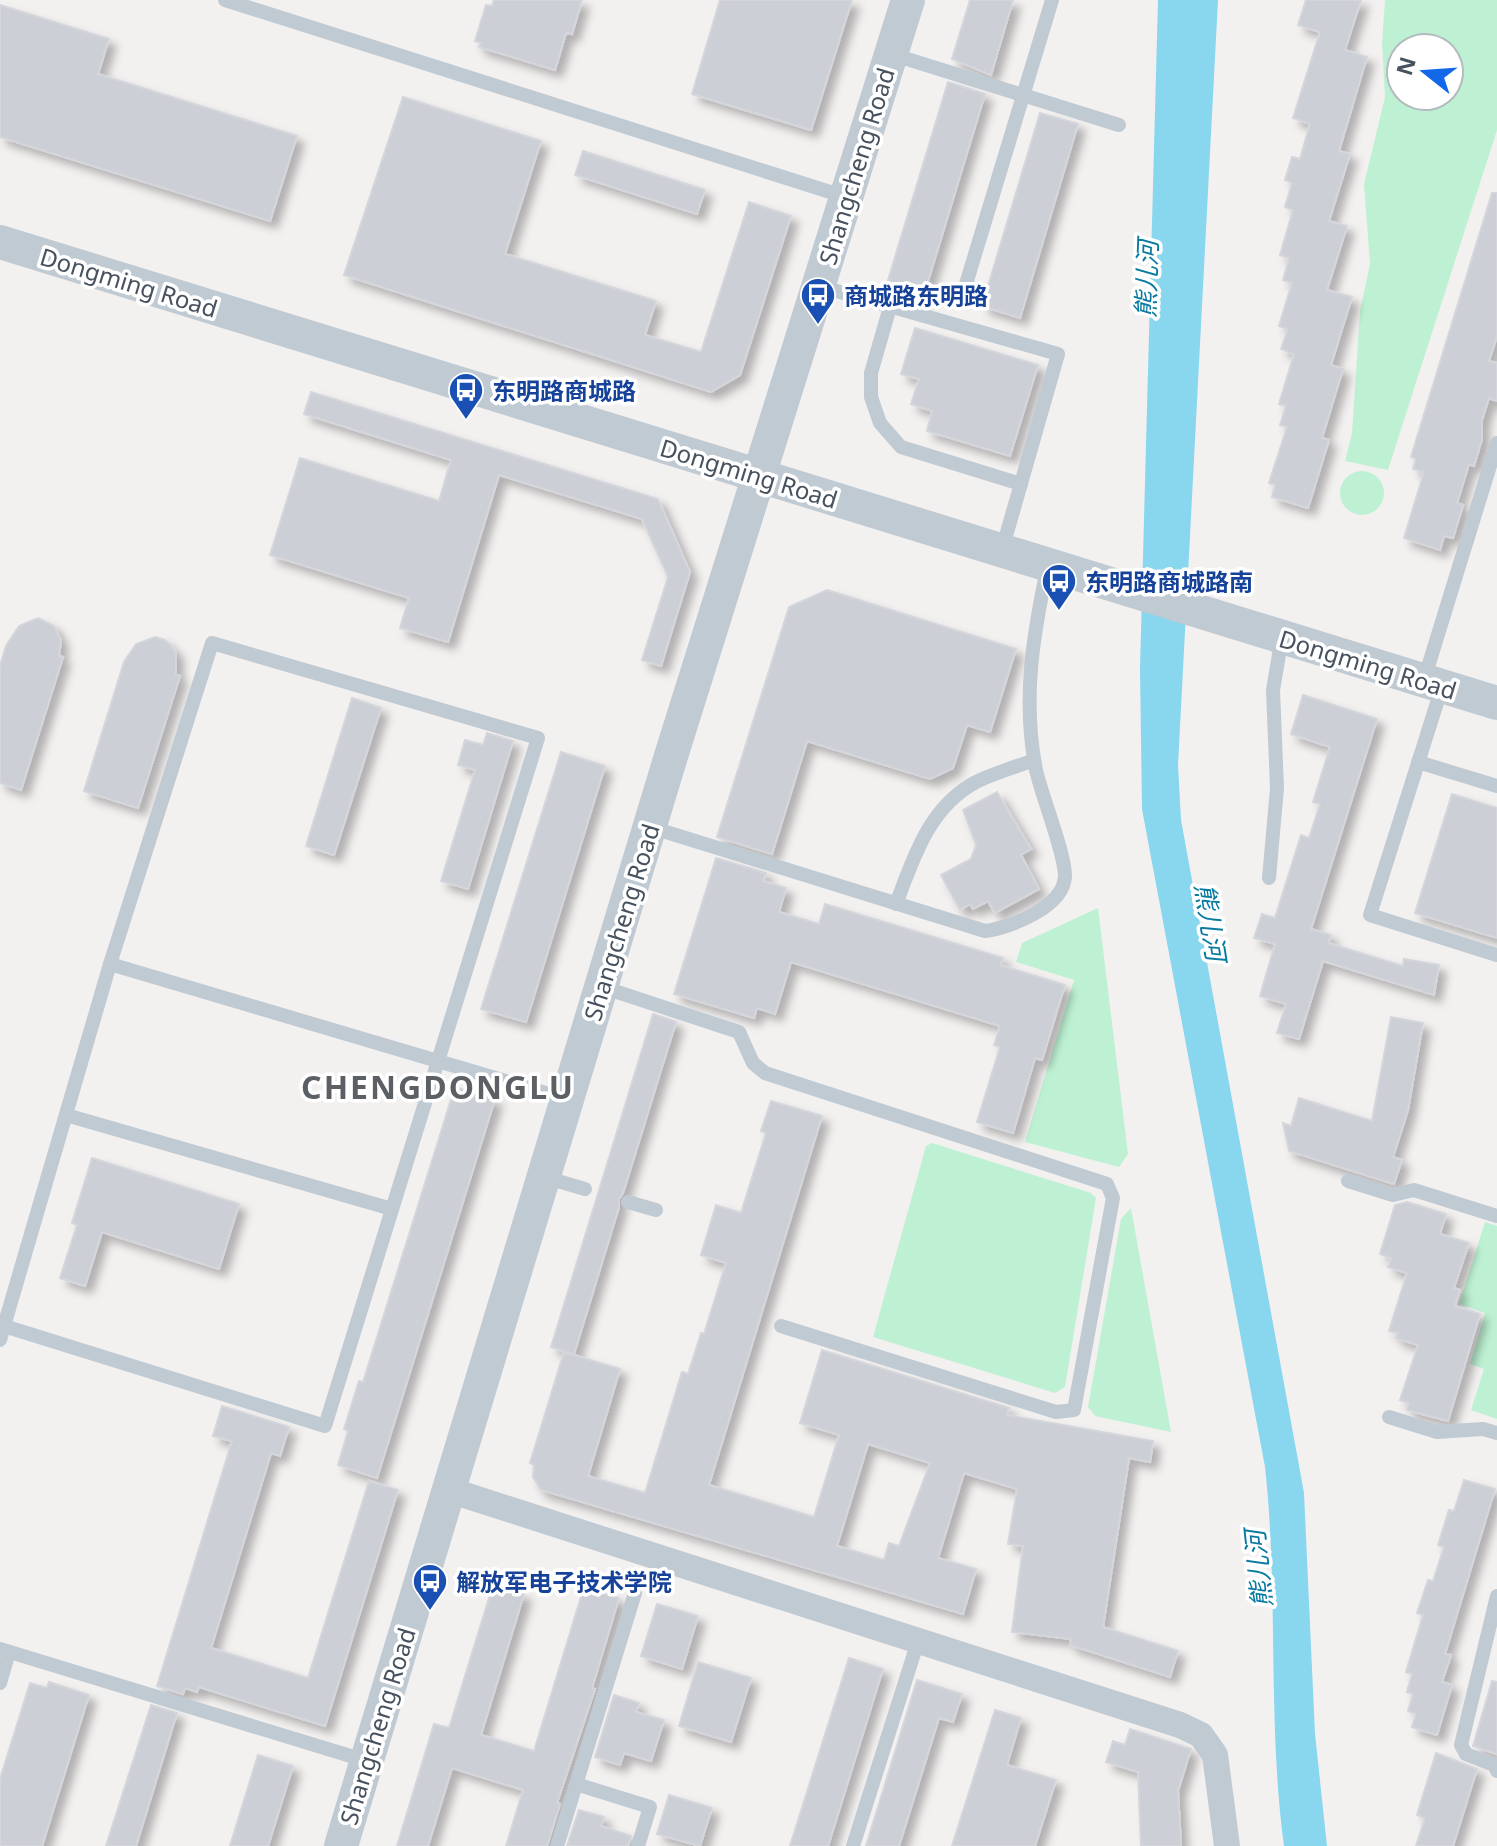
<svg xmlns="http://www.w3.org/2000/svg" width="1497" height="1846" viewBox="0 0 1497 1846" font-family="'Noto Sans','Noto Sans SC',sans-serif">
<defs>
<filter id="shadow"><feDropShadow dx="7" dy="7" stdDeviation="4" flood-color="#0004"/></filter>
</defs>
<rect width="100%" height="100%" fill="#f3f0f0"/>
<g fill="#bef1d3" fill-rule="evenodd">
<path d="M1385 0H1497V130L1388 470 1345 461 1352 433 1360 311 1370 264 1364 184 1385 97 1382 43ZM1401 48H1449V96H1401Z"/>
<circle cx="1362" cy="493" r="22"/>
<polygon points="1098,908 1128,1154 1119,1167 1025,1142 1074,980 1016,962 1022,943"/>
<polygon points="932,1143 1091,1193 1096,1198 1065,1387 1055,1393 873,1337 926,1146"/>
<polygon points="1131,1208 1171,1432 1095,1416 1088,1407 1121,1219"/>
<polygon points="1485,1222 1497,1226 1497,1419 1471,1410 1484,1369 1470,1364 1485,1313 1459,1304"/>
</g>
<path fill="#89d6ef" d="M1158 0H1218L1178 765 1181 820 1304 1493 1315 1734 1327 1846H1284C1267 1721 1279 1593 1265 1467L1142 809 1140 668Z"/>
<g fill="#cccfd5" stroke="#d4d6dc" stroke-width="2" fill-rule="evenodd" filter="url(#shadow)">
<polygon points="494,0 582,0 572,34 566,33 555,70 479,47 481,43 475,41 486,5 492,6"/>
<polygon points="720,0 852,0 811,130 692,94"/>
<polygon points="970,0 1013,0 991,75 952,59"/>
<polygon points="1306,0 1361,0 1345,50 1367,57 1339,151 1350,154 1329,221 1347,226 1327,290 1352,297 1331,365 1343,369 1322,438 1329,440 1308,508 1272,497 1275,485 1269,483 1287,427 1280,425 1286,406 1279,404 1294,354 1281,349 1288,329 1279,326 1292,283 1283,280 1289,258 1280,255 1293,210 1285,207 1292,183 1285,180 1292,157 1300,159 1310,124 1293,118 1320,32 1298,25"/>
<polygon points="0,5 109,39 98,74 297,136 270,221 0,137"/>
<polygon points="948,82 985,94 922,301 885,290"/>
<polygon points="403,97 541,141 505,254 656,301 645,335 701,352 749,202 791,216 740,375 711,392 344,275"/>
<polygon points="1040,113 1078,124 1020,318 982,306"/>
<polygon points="583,151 705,190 697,214 575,175"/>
<polygon points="1492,193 1497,193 1497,336 1489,361 1497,363 1497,401 1489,398 1482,420 1482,439 1474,466 1469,464 1457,503 1463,505 1453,538 1444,536 1440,550 1404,538 1424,472 1413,469 1416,459 1411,457"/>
<polygon points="915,328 1038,365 1010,456 927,431 932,411 911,404 919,379 901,374"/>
<polygon points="311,392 658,499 690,572 661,666 642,660 668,577 642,519 499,475 448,642 400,628 409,598 270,555 300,458 439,501 451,460 304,414"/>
<polygon points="827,590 1016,649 990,732 967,725 953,768 930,779 807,741 772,854 717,837 789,607"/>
<polygon points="38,618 54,626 61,641 59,656 63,657 21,790 0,783 0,666 6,646 19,626"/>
<polygon points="155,637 165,640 176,652 176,675 180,676 138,808 84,791 124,662 136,644"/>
<polygon points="1303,695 1377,719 1311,929 1331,935 1328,943 1403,966 1404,959 1439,965 1434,995 1323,961 1299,1039 1277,1033 1286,1004 1260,996 1275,944 1254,938 1262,914 1275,918 1301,835 1309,838 1320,804 1313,802 1330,747 1291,734"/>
<polygon points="352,698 381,708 334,855 306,846"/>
<polygon points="487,733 513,741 468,889 441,881 475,770 458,765 465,740 483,745"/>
<polygon points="561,752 605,766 526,1022 481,1009"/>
<polygon points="997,792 1031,849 1021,855 1039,889 995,913 988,901 973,909 970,904 960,910 941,875 971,859 976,845 963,810"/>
<polygon points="1452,794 1497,808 1497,938 1415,913"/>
<polygon points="716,858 766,873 763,881 786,888 779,912 819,924 825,904 1003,958 1000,965 1065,985 1042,1060 1035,1058 1013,1133 977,1122 1000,1047 994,1045 1000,1026 791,962 775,1014 757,1008 754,1018 674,994"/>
<polygon points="653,1014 676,1022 623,1193 619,1199 619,1207 574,1354 551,1347"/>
<polygon points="1391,1017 1423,1023 1408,1110 1393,1157 1402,1160 1394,1184 1289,1151 1283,1123 1291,1126 1299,1098 1372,1121"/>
<polygon points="455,1087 495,1099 377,1478 338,1465 348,1431 344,1429 359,1381 363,1382"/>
<path d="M771 1101 822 1116 709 1485 814 1517 839 1435 800 1423 822 1350 1009 1408 1007 1415 1153 1441 1150 1462 1129 1458 1103 1627 1178 1651 1170 1677 1070 1645 1071 1639 1012 1632 1023 1546 1008 1544 1017 1489 964 1473 938 1558 976 1569 963 1614 541 1490 533 1477 534 1465 530 1463 564 1352 620 1369 588 1476 645 1493 682 1372 688 1374 701 1333 704 1334 726 1263 701 1255 716 1205 741 1213 766 1133 761 1131ZM868 1444 930 1463 899 1546 889 1543 884 1560 837 1546Z"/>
<polygon points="92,1158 239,1204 219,1269 102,1232 85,1286 60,1278 77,1225 72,1223"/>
<polygon points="1407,1202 1446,1214 1440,1234 1469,1243 1454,1288 1460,1290 1455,1306 1480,1314 1448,1421 1407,1410 1409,1403 1400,1400 1418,1345 1396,1338 1398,1333 1389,1331 1407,1273 1388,1267 1391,1258 1380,1254 1395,1205"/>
<polygon points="222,1406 289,1427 280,1456 271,1453 211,1648 308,1678 369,1481 398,1490 325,1726 199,1687 197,1692 185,1688 183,1694 157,1686 232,1441 213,1436"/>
<polygon points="1464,1480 1495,1489 1445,1654 1451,1655 1442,1682 1452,1685 1437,1735 1412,1727 1416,1714 1408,1711 1413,1694 1407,1692 1412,1674 1406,1672 1423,1615 1417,1613 1428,1580 1433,1581 1444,1547 1438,1545 1449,1510 1454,1511"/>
<polygon points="493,1585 524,1594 481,1735 534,1751 584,1587 619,1598 592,1688 595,1689 557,1803 560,1804 547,1846 506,1846 523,1790 452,1768 428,1846 397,1846 434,1724 449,1728"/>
<polygon points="657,1604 698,1616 682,1669 641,1656"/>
<polygon points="849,1658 883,1669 828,1846 790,1846"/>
<polygon points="698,1662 751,1678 731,1742 679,1726"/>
<polygon points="917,1680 962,1694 953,1722 939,1718 899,1846 866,1846"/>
<polygon points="1492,1681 1497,1682 1497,1754 1473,1746"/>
<polygon points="49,1682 89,1695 42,1846 0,1846 0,1779 30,1683 47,1688"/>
<polygon points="614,1695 639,1703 636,1712 664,1720 651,1761 624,1753 620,1765 595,1757"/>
<polygon points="151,1705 177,1713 136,1846 106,1846"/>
<polygon points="995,1710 1021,1718 1007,1765 1056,1780 1035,1846 952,1846"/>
<polygon points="1130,1729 1191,1749 1178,1791 1181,1846 1141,1846 1138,1772 1106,1762 1113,1741 1125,1745"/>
<polygon points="1436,1753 1477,1769 1453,1846 1416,1846 1425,1818 1417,1815"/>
<polygon points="258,1755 293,1766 268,1846 230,1846"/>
<polygon points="669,1795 712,1808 700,1846 657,1834"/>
<polygon points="579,1810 604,1817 601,1826 631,1836 628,1846 567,1846"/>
</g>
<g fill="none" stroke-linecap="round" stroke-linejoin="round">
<g stroke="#c0cad2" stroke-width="14">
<polyline points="225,0 846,197"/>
<polyline points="891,54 1119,125"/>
<polyline points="819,286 1058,354 1002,550"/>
<polyline points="963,294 1052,0"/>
<polyline points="890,307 871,373 871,397 880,423 901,447 1021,484"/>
<polyline points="1424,680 1497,443"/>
<polyline points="1442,687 1370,915 1497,955"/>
<polyline points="1418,762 1497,786"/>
<path d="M650 827 985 931C1010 928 1064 907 1065 876 1065 853 1042 797 1036 770 1022 700 1033 634 1048 565"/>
<polyline points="1269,878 1277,788 1273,690 1282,637"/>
<path d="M896 904C914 857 929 807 976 782 994 773 1016 767 1034 760"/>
<polyline points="110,964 566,1099"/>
<polyline points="602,987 739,1032 753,1063 765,1073 1107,1184 1113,1198 1074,1410 1056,1412 781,1326"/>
<polyline points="66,1115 392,1209"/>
<polyline points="544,1177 585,1189"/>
<polyline points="1348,1181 1393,1195 1414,1190 1497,1216"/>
<polyline points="628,1202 656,1210"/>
<polyline points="0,1325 4,1326 325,1426 538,738 212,643 110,964 4,1326 0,1340"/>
<polyline points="1389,1417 1437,1432 1483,1429 1497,1433"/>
<polyline points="1497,1596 1461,1745 1466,1754 1494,1765 1497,1771"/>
<polyline points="0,1649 367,1761"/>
<polyline points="0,1683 9,1652"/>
<polyline points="576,1784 650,1807 638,1846"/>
<polyline points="557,1846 635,1593"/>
<polyline points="853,1846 918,1641"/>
</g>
<polyline stroke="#c0cad2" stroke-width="26" points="449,1490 1180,1725 1201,1735 1215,1755 1227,1846"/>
<g stroke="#c0cad2" stroke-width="34">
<polyline points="0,242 1497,703"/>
<polyline points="341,1846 671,756 908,0"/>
</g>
</g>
<defs>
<g id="bus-pin" transform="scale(1.8)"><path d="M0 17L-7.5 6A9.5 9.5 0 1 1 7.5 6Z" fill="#1a4fb4" stroke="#fff"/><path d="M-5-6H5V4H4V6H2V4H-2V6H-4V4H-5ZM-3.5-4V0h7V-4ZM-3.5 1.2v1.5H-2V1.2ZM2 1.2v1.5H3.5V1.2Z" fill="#fff"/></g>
</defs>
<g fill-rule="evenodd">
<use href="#bus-pin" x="818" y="295"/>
<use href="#bus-pin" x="466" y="390"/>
<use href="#bus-pin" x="1059" y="581"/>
<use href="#bus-pin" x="430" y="1581"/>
</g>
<g text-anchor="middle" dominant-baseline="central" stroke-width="7" stroke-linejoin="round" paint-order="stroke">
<g font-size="24" fill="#47525e" stroke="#fff">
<text transform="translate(856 166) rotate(-73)">Shangcheng Road</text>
<text transform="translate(129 282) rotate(17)">Dongming Road</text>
<text transform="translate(749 473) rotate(17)">Dongming Road</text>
<text transform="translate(1368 664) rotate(17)">Dongming Road</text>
<text transform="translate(621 922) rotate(-73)">Shangcheng Road</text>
<text transform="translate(377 1726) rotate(-73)">Shangcheng Road</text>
</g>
<g font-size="24" font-weight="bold" fill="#164399" stroke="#fff" text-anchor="start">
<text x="844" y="295">商城路东明路</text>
<text x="492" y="390">东明路商城路</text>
<text x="1085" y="581">东明路商城路南</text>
<text x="456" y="1581">解放军电子技术学院</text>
</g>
<g font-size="26" font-style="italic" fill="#097ba1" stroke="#fff">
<text transform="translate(1146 279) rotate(-88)">熊儿河</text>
<text transform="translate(1211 922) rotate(81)">熊儿河</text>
<text transform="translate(1258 1569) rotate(-96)">熊儿河</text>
</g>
<g font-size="32" font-weight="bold" letter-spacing="2" fill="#5c6065" stroke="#fff">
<text x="438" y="1086">CHENGDONGLU</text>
</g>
</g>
<g transform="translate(1425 72) rotate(287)"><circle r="38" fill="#ffffff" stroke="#b5babf" stroke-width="2"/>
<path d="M0-6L14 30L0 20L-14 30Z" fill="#1368e9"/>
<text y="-12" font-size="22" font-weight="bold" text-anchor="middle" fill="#47525e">N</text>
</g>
</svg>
